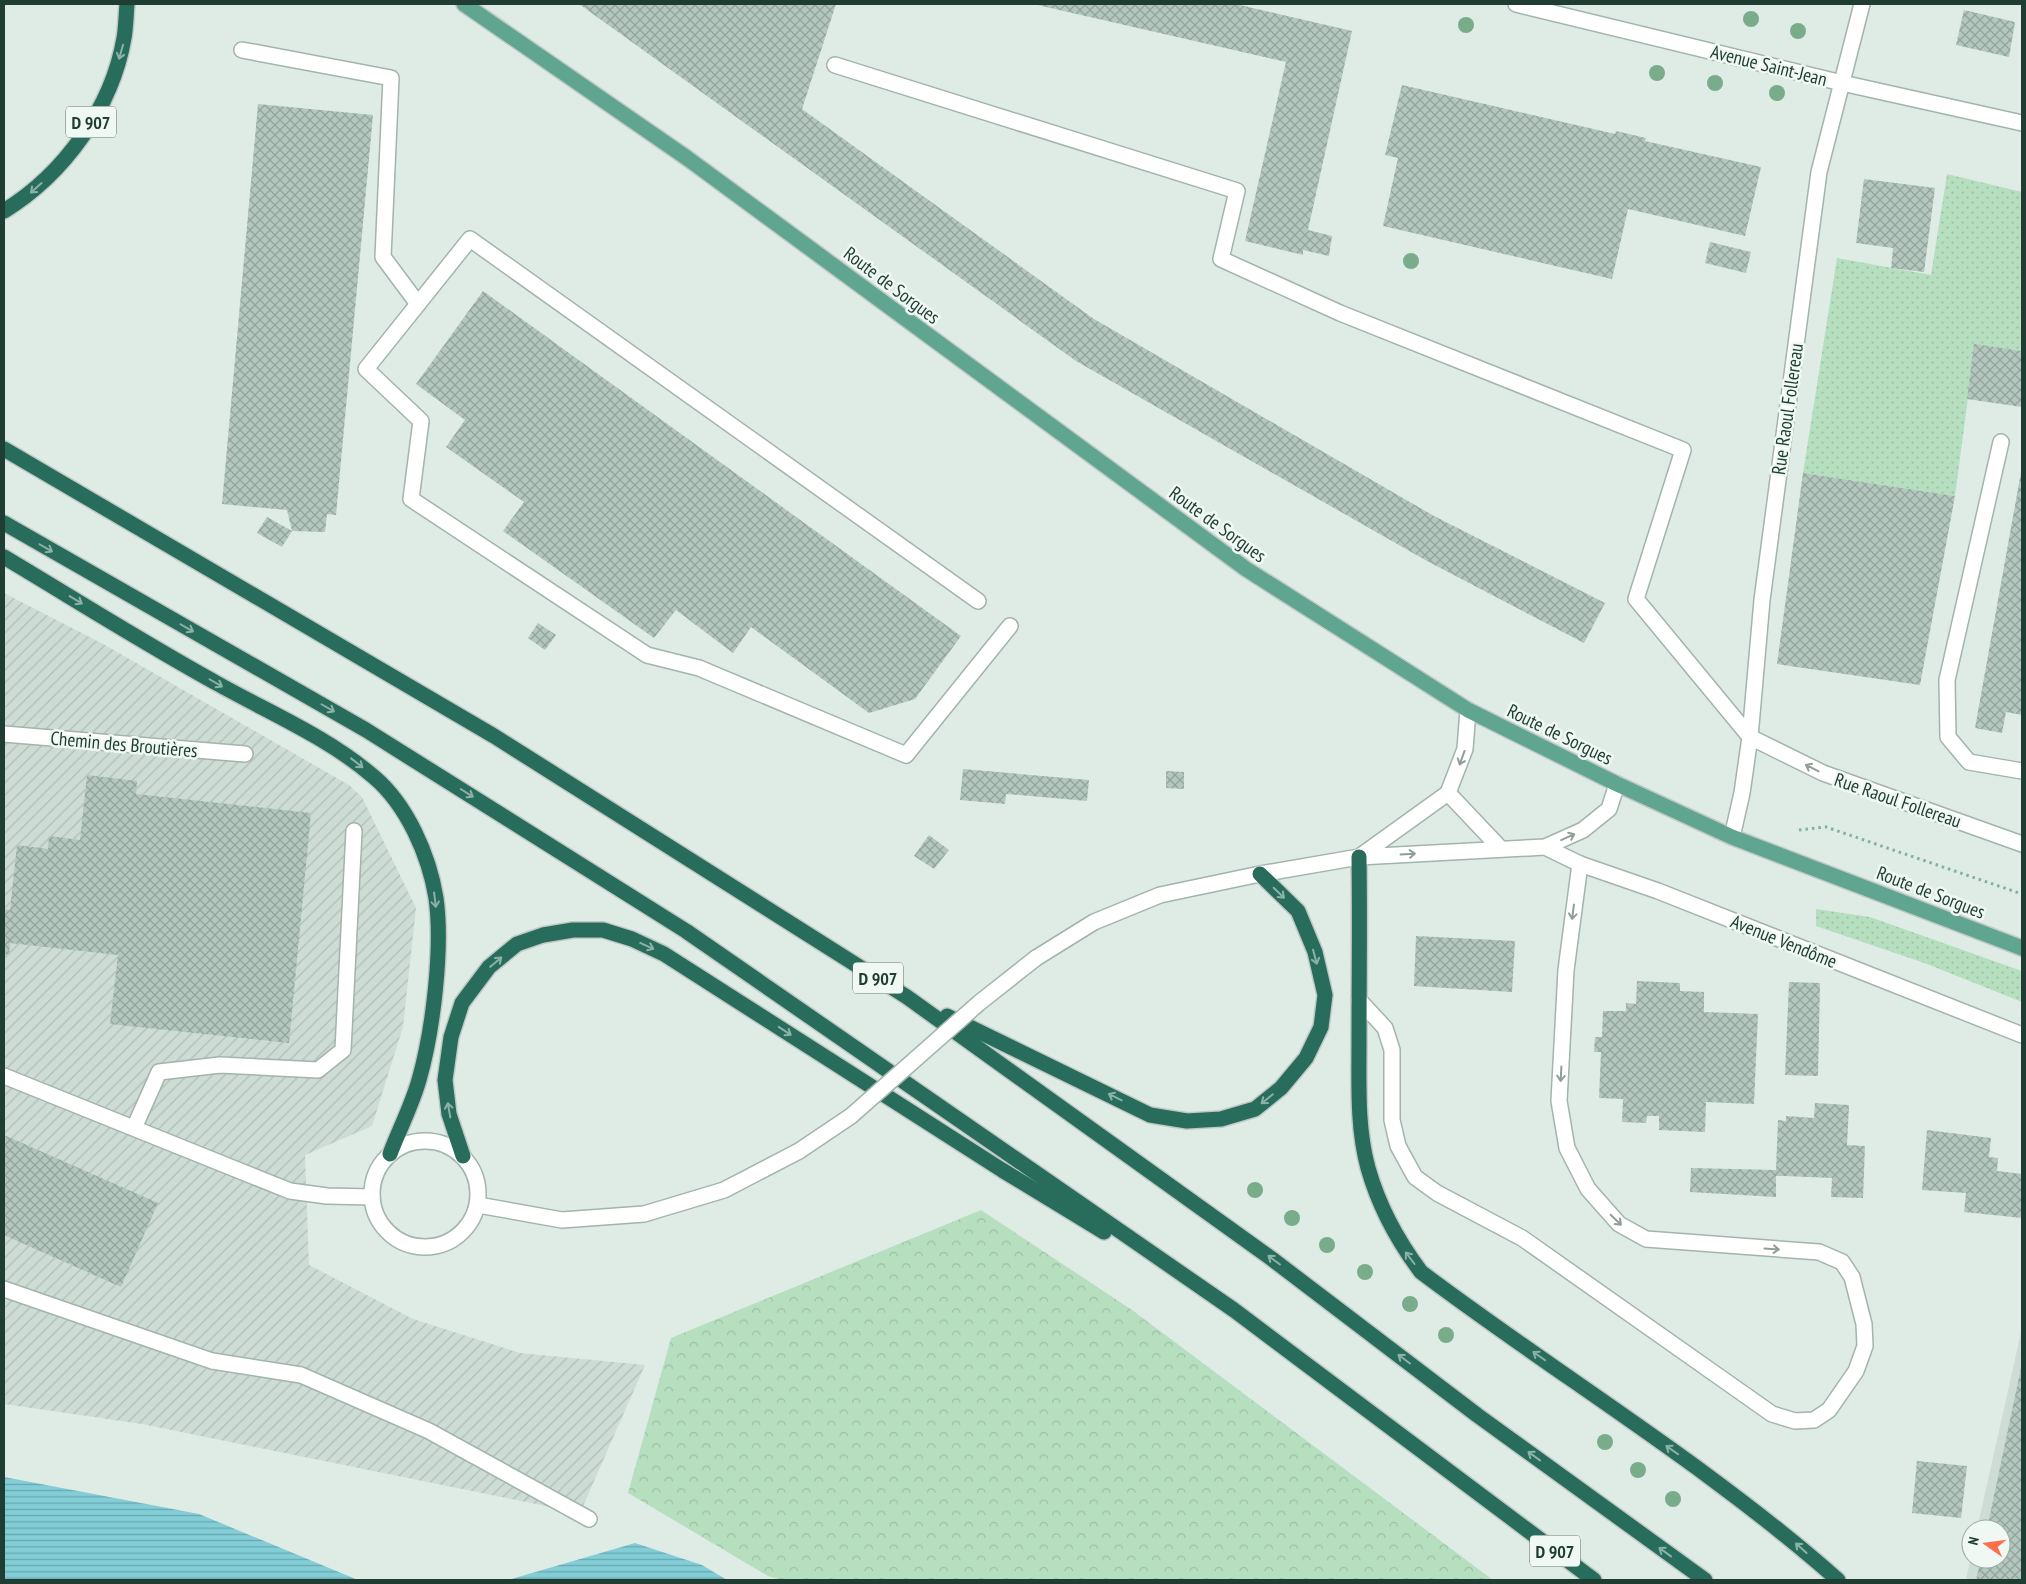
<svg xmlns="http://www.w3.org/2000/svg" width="2026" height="1584" viewBox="0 0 2026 1584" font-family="'PT Sans Narrow',sans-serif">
<defs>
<pattern id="industrial-furrows" width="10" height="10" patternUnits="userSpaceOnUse" patternTransform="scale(1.25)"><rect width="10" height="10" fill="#cddcd4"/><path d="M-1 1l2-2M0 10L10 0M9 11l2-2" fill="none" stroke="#b0beb6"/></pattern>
<pattern id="grass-dots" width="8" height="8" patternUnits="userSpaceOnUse" patternTransform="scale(1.25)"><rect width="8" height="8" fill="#b6dfbf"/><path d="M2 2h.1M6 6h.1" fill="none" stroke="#9cc0a5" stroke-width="1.8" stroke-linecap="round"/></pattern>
<pattern id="forest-crowns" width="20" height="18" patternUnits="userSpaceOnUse" patternTransform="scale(1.25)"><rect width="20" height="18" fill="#b6dfbf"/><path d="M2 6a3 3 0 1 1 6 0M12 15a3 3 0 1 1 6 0" fill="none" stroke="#9cc0a5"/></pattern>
<pattern id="water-rules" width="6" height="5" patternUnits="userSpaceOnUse" patternTransform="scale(1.25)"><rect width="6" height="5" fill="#82cdd6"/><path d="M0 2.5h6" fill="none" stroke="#6aa8ae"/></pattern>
<pattern id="building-cross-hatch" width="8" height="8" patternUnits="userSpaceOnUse" patternTransform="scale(1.25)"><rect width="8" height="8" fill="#b4c7be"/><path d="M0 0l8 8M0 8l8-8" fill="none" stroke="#92a39b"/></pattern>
</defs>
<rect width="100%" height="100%" fill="#dfece5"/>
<polygon fill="#cddcd4" points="2022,1328 2022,1580 1966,1580 1971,1557 2001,1559 2001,1529 1977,1529"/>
<polygon fill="url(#industrial-furrows)" points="4,593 105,645 349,785 362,797 416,908 403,1027 372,1126 305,1155 309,1265 413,1319 520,1353 645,1365 580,1513 142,1424 4,1404"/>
<g fill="url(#grass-dots)">
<polygon points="1947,174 2022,192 2022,351 1975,345 1955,496 1803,473 1837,258 1931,275"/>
<polygon points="1816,909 1870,917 2022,971 2022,1002 1927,964 1816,926"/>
</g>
<polygon fill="url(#forest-crowns)" points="981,1210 1132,1310 1493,1580 781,1580 768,1576 628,1493 671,1338"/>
<g fill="url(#water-rules)">
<polygon points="4,1477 199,1514 358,1580 4,1580"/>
<polygon points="635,1543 702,1565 727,1580 508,1580"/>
</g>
<g fill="url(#building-cross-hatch)">
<polygon points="579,4 836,4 802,109 1094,319 1434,516 1605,603 1584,643 1427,561 1076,361"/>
<polygon points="1033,4 1236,4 1352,31 1308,230 1332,236 1329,256 1303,250 1303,255 1245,241 1286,62"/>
<polygon points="1964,10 2015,22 2009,57 1956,45"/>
<polygon points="1402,85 1615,134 1616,131 1646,138 1645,141 1761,167 1745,236 1628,209 1612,279 1383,226 1398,158 1385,155"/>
<polygon points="258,104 373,115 336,515 327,514 325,532 292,531 287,510 222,504"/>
<polygon points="1864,179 1935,188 1924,272 1891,268 1893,248 1856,243"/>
<polygon points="1710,242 1751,252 1746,273 1705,263"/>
<polygon points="483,291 961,636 915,699 869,713 751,627 733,653 676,610 654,638 503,531 524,502 446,447 465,420 416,384"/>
<polygon points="1974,344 2022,351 2022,407 1967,399"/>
<polygon points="2021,472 2022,715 2006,712 2002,733 1975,728"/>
<polygon points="1803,473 1955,496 1920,685 1777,664"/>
<polygon points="267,517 292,531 282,547 257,533"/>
<polygon points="538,623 556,635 545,650 528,638"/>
<polygon points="963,769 1089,780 1087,801 1006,794 1005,804 960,800"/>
<polygon points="1166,771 1184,772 1184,789 1166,788"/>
<polygon points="87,775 137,781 136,794 311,813 289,1043 110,1024 118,955 10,943 9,955 4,954 4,909 10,910 17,845 48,849 49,836 80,840"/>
<polygon points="929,835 949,850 934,869 914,856"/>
<polygon points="1416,936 1515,941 1512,992 1414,986"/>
<polygon points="1637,981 1680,983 1680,991 1704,992 1704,1012 1758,1014 1754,1104 1706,1102 1705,1132 1659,1130 1659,1116 1647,1116 1646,1123 1622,1122 1623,1099 1599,1098 1601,1052 1594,1052 1595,1037 1602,1037 1603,1011 1626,1011 1626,1003 1636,1004"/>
<polygon points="1789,982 1820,983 1818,1076 1785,1075"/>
<polygon points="1815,1103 1849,1105 1847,1145 1865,1146 1863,1198 1831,1197 1832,1178 1785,1176 1776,1176 1776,1197 1690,1192 1691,1168 1776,1170 1778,1120 1786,1121 1786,1116 1814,1118"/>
<polygon points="1927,1130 1991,1138 1989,1157 1998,1158 1997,1171 2022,1174 2022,1218 1964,1212 1966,1193 1922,1190"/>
<polygon points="4,1135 158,1203 121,1287 4,1235"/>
<polygon points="2022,1363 2022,1580 1976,1580 1981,1559 2001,1559 2001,1529 1987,1529"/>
<polygon points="1917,1461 1967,1466 1961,1518 1912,1513"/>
</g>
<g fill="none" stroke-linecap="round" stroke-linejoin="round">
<g stroke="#a2b4ac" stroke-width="18">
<g id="minor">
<polyline points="1516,4 1842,83 2022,123"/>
<polyline points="242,50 391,78 383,257 418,304"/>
<polyline points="835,65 1237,191 1221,259 1340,313 1683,450 1636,599 1750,737 1823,773 2022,844"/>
<polyline points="2001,442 1947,680 1948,737 1969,762 2022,771"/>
<polyline points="978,601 470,239 366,369 421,421 411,499 647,655 699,668 906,755 1010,626"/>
<polyline points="4,734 245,754"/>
<polyline points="1448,793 1501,849"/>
<polyline points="1732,837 1742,793 1750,737 1762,600 1819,172 1862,4"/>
<polyline points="1545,847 1580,864 1658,891 2022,1035"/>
<polyline points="1359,857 1448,793 1465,749 1468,710"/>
<polyline points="1036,958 1094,922 1160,895 1260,874 1359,857 1545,847 1583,830 1609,809 1617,784"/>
<polyline points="1359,1000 1385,1028 1392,1050 1392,1120 1398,1146 1415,1177 1437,1193 1522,1238 1772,1414 1795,1421 1814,1420 1829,1410 1856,1371 1865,1346 1864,1324 1852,1277 1842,1262 1819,1252 1646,1239 1619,1224 1588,1189 1567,1148 1559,1101 1566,970 1580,864"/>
<polyline points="4,1076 290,1191 327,1196 372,1197"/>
<polyline points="134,1128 159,1072 220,1065 318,1070 343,1050 354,831"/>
<circle cx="425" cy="1194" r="53"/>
<polyline points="478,1205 562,1220 644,1214 724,1190 799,1151"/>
<polyline points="4,1289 212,1361 301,1375 429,1431 589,1519"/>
</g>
</g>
<g stroke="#c0c9c6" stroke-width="18">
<polyline id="major" points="464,4 687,158 1246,569 1468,710 1617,784 1732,837 2022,948"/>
</g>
<g stroke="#c0c9c6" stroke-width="18">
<g id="highway">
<path d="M4 211C64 174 112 108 124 38 126 27 126 15 127 4"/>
<polyline points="4,449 494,736 907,997 1272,1259 1477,1415 1705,1580"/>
<polyline points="4,523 366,730 686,931 1234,1310 1594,1580"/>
<path d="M4 557C76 600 147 645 220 685 272 714 329 738 374 777 407 805 429 855 436 898 443 948 433 1031 419 1080 412 1105 399 1130 390 1154"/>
<path d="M1359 857C1360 919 1359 981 1359 1043 1359 1085 1357 1128 1368 1168 1379 1207 1397 1240 1421 1272 1559 1376 1708 1465 1838 1580"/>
<polyline points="947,1016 1150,1115 1187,1121 1221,1119 1255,1109 1281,1088 1306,1058 1321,1027 1325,995 1315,952 1298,911 1260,874"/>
<polyline points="463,1156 449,1114 445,1080 451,1037 462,1003 489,967 517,944 543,935 573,930 603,930 632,939 664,954 1002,1170 1104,1232"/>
</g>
</g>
<polyline stroke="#7db29f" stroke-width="3" stroke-dasharray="2.5 4" stroke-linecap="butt" points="1799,830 1826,827 2022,894"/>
<use href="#minor" stroke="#fff" stroke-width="15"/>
<use href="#major" stroke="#60a590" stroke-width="15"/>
<use href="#highway" stroke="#286c5b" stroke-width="15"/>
<g stroke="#a2b4ac" stroke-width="18" stroke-linecap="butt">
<polyline id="minor-bridge" points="799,1151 851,1116 979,1003 1036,958"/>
</g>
<use href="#minor-bridge" stroke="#fff" stroke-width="15"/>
</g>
<g fill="#79ac8b">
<circle cx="1751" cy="19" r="8"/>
<circle cx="1466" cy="25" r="8"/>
<circle cx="1798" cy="31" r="8"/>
<circle cx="1657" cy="73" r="8"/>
<circle cx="1715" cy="83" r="8"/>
<circle cx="1777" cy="93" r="8"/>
<circle cx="1411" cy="261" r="8"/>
<circle cx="1255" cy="1190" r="8"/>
<circle cx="1292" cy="1218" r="8"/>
<circle cx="1327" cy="1245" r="8"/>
<circle cx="1365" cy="1272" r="8"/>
<circle cx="1410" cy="1304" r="8"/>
<circle cx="1446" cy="1335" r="8"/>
<circle cx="1605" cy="1442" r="8"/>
<circle cx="1638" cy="1470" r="8"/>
<circle cx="1673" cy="1499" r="8"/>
</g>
<defs><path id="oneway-shaft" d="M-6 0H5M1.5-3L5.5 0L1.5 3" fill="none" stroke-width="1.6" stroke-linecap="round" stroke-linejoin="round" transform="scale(1.25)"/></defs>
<g stroke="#8cb2a8">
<use href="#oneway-shaft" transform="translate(121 52) rotate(106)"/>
<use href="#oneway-shaft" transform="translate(36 188) rotate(138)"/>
<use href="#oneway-shaft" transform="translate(46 548) rotate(30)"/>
<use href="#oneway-shaft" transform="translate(76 600) rotate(31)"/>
<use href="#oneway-shaft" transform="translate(187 628) rotate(30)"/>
<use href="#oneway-shaft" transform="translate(216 683) rotate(30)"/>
<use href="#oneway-shaft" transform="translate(328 708) rotate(30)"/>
<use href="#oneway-shaft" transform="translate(357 763) rotate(38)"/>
<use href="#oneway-shaft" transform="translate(467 793) rotate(32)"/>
<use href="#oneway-shaft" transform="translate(1279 893) rotate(44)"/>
<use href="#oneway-shaft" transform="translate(435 900) rotate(83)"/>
<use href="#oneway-shaft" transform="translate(647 946) rotate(24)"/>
<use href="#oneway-shaft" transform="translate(1315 957) rotate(75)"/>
<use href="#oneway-shaft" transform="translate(496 962) rotate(-40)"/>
<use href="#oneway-shaft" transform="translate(785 1031) rotate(33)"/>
<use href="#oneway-shaft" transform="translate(1115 1097) rotate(-153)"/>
<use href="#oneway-shaft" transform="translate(1267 1099) rotate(141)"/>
<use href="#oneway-shaft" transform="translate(449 1110) rotate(-100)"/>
<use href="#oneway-shaft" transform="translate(1410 1258) rotate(-127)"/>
<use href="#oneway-shaft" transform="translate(1274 1260) rotate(-143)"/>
<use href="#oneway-shaft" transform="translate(1539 1356) rotate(-145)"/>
<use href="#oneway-shaft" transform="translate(1404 1359) rotate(-143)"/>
<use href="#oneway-shaft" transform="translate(1672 1450) rotate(-145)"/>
<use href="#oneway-shaft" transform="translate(1534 1456) rotate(-144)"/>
<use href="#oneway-shaft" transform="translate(1801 1548) rotate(-138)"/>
<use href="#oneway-shaft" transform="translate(1665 1552) rotate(-144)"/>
</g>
<g stroke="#8f9e99">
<use href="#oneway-shaft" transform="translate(1462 758) rotate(110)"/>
<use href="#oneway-shaft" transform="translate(1812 768) rotate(-153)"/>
<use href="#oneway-shaft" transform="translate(1568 837) rotate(-24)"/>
<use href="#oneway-shaft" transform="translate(1408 854) rotate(-3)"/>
<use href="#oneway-shaft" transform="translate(1573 912) rotate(97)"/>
<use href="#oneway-shaft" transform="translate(1561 1074) rotate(93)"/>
<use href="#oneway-shaft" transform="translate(1616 1220) rotate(44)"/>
<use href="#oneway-shaft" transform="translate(1772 1249) rotate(4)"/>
</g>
<g text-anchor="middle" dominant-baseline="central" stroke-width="5" stroke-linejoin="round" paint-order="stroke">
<g fill="#f0f8f4" stroke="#5e756d" stroke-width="1">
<rect x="66" y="106.5" width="50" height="31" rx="4"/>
<rect x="853" y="962.5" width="50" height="31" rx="4"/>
<rect x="1530" y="1535.5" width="50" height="31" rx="4"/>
</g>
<g font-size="18" font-weight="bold" fill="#1f3d33">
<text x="91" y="122">D 907</text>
<text x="878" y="978">D 907</text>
<text x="1555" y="1551">D 907</text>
</g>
<g font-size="19" fill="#1f3d33" stroke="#f0f8f4">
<text transform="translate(1769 65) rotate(14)">Avenue Saint-Jean</text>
<text transform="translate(892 285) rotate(37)">Route de Sorgues</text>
<text transform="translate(1787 409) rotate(-82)">Rue Raoul Follereau</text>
<text transform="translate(1218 524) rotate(36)">Route de Sorgues</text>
<text transform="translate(1560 734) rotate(26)">Route de Sorgues</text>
<text transform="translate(124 744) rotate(5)">Chemin des Broutières</text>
<text transform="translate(1898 800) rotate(19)">Rue Raoul Follereau</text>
<text transform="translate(1931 892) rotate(21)">Route de Sorgues</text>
<text transform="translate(1784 941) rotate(22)">Avenue Vendôme</text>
</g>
</g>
<rect width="2026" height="1584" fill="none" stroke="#1f3d33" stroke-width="10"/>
<g transform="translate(1986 1544) rotate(284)"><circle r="24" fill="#f0f8f4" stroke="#9cada7"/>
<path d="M0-4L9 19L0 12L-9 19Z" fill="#fe6e4b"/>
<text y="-8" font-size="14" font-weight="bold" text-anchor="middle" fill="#1f3d33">N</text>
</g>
</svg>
